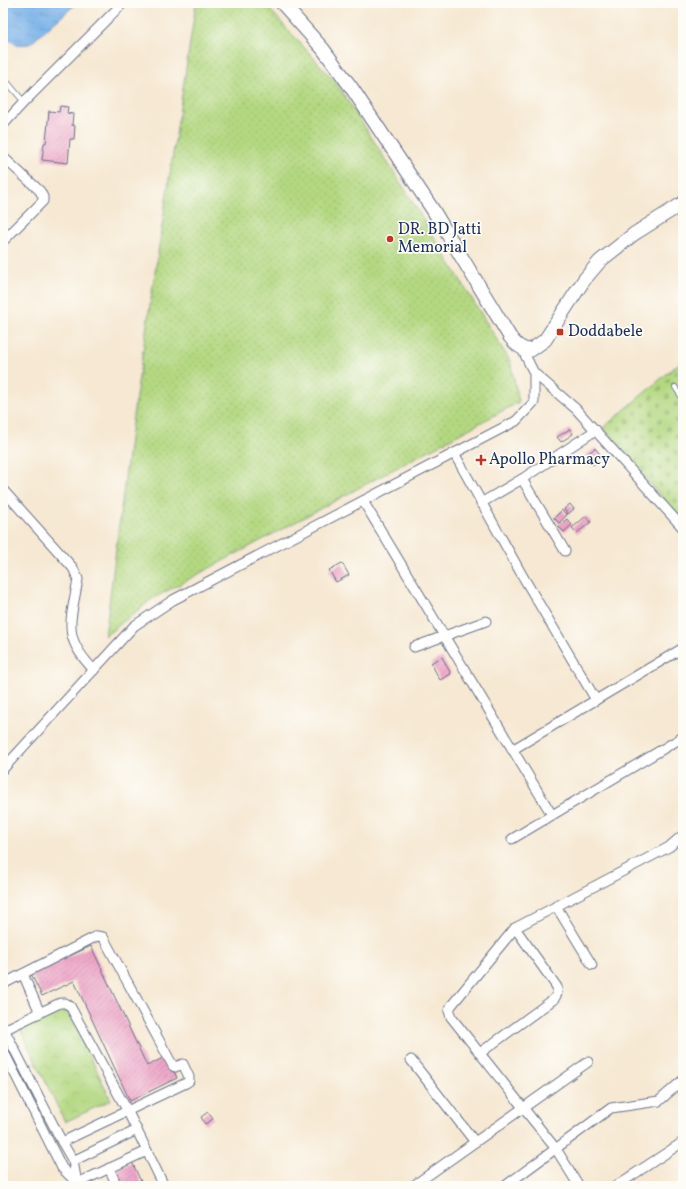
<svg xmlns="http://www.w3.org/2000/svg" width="686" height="1189" viewBox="0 0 686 1189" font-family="Vollkorn,serif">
<defs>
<pattern id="grass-dots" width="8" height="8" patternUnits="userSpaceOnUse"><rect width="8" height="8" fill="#b4d881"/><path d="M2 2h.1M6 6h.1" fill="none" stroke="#9aba72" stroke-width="1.8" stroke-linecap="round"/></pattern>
<pattern id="cemetery-stones" width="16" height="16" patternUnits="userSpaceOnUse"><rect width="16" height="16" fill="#b4d881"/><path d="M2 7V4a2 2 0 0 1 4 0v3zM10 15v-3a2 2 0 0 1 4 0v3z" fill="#9aba72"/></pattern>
<pattern id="park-crowns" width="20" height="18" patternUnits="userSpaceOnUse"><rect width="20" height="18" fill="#b4d881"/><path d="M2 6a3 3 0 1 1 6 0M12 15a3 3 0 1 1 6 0" fill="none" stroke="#9aba72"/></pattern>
<pattern id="water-ripples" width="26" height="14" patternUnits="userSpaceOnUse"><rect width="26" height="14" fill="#78b1e8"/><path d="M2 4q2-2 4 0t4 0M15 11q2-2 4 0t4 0" fill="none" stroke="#6290bf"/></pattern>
<pattern id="building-hatch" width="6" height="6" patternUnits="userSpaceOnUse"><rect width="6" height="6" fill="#eea3c6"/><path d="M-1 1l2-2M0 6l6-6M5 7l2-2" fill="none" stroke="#c085a4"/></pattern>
</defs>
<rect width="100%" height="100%" fill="#fdfcf7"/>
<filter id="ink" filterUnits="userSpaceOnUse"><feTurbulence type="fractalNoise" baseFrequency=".025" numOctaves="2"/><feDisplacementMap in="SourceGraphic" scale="8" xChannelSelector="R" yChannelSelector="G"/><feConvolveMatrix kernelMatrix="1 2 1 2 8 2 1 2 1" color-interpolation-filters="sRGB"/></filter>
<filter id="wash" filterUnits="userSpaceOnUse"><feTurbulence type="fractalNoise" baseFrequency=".012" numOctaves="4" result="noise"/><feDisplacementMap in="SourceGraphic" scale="16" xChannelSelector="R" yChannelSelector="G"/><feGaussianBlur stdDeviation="0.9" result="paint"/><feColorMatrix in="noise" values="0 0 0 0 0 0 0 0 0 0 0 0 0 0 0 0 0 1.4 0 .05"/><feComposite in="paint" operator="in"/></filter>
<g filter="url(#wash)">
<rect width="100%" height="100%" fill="#f6e8d2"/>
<polygon fill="url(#grass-dots)" stroke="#688470" points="196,3 264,3 337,84 404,188 510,361 519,402 152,599 105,636 132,423"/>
<polygon fill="url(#cemetery-stones)" stroke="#688470" points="683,360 683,515 677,515 603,428"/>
<polygon fill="url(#park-crowns)" stroke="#688470" points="66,1007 111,1100 65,1122 20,1029"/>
<polygon fill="url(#water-ripples)" stroke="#4a70a3" points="3,3 77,3 30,44 18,45 3,37"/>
<g id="blocks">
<g fill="url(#building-hatch)">
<polygon points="60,106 68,107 67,113 73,114 72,125 75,126 74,139 70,139 68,163 42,160 44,143 46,143 49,111 59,112"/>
<polygon points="570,429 573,434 561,442 557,437"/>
<polygon points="595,448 602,457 593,465 585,456"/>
<polygon points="570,504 574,509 568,514 564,509"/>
<polygon points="562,510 567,515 559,523 554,518"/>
<polygon points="586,516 591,522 577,533 572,528"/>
<polygon points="567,519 572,525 564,532 558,526"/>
<polygon points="342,563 349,575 336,582 329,570"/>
<polygon points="442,657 451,674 440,680 431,663"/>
<polygon points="91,946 147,1066 167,1056 177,1078 130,1101 74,981 42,996 31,974"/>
<polygon points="208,1112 213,1119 205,1124 201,1117"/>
<polygon points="132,1162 143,1186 117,1186 111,1172"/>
</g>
</g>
</g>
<g filter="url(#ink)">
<use href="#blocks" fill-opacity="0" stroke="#687087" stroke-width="1"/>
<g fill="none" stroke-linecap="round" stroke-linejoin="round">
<g stroke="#687087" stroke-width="6">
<g id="lane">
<polyline points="3,77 24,102"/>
<polyline points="675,387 683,399"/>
</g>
</g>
<g stroke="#687087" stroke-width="11">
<g id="street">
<polyline points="3,125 24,102 123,3"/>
<polyline points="3,157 40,191 43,197 43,201 3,241"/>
<polyline points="534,373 576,409 683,528"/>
<polyline points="454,453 522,575 596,700"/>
<polyline points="522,479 565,551"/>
<path d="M3 490 73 568 78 579C71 622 61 636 94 670"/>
<polyline points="363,501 552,815"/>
<polyline points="481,503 522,479 596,430"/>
<polyline points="414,647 486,621"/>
<polyline points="512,750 683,648"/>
<polyline points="3,769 134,626 173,600 516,421 534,402 534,373 522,349"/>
<polyline points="512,839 683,737"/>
<polyline points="556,906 592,965"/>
<polyline points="23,974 40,1013"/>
<polyline points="3,984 97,936 103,937 173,1066 175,1067 183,1064 189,1077 189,1081 186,1083 62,1142"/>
<polyline points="3,1027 62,1142 73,1161 77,1183 62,1168 3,1050"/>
<polyline points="4,1030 60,1003 65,1003 70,1006 127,1110 147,1151"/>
<path d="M480 1053 554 999C557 995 558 992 557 987L515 928"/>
<polyline points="411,1060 475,1142"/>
<polyline points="73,1161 137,1130"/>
<polyline points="109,1168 117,1186"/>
<polyline points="71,1186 147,1151 164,1186"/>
<polyline points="413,1186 588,1062"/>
<polyline points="505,1186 611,1108 659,1101 683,1080"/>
<polyline points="579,1186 556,1149 451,1017 449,1011 451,1006 515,928 669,847 683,835"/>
<polyline points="616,1186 683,1142"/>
</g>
</g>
<g stroke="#687087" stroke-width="15">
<path id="secondary" d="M282 3 323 49 351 87 433 210 510 337C515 344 521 350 531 350L545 340 584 280 600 261 634 234 683 203"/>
</g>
<use href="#lane" stroke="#fff" stroke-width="4.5"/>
<use href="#street" stroke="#fff" stroke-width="9"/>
<use href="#secondary" stroke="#fff" stroke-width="13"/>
</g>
</g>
<g fill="#c8321e" stroke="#fdfcf7" stroke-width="1.5">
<circle cx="390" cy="239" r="4"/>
<rect x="556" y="328" width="8" height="8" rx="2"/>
<path d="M479 454h4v4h4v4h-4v4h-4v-4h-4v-4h4z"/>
</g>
<g text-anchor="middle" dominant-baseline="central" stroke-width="3.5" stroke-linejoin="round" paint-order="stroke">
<g font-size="16" fill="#1b2f5e" stroke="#fdfcf7" text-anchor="start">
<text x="398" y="230">DR. BD Jatti<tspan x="398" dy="18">Memorial</tspan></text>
<text x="568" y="332">Doddabele</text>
<text x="489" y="460">Apollo Pharmacy</text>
</g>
</g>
<rect width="686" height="1189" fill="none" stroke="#fdfcf7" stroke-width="16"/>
</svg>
